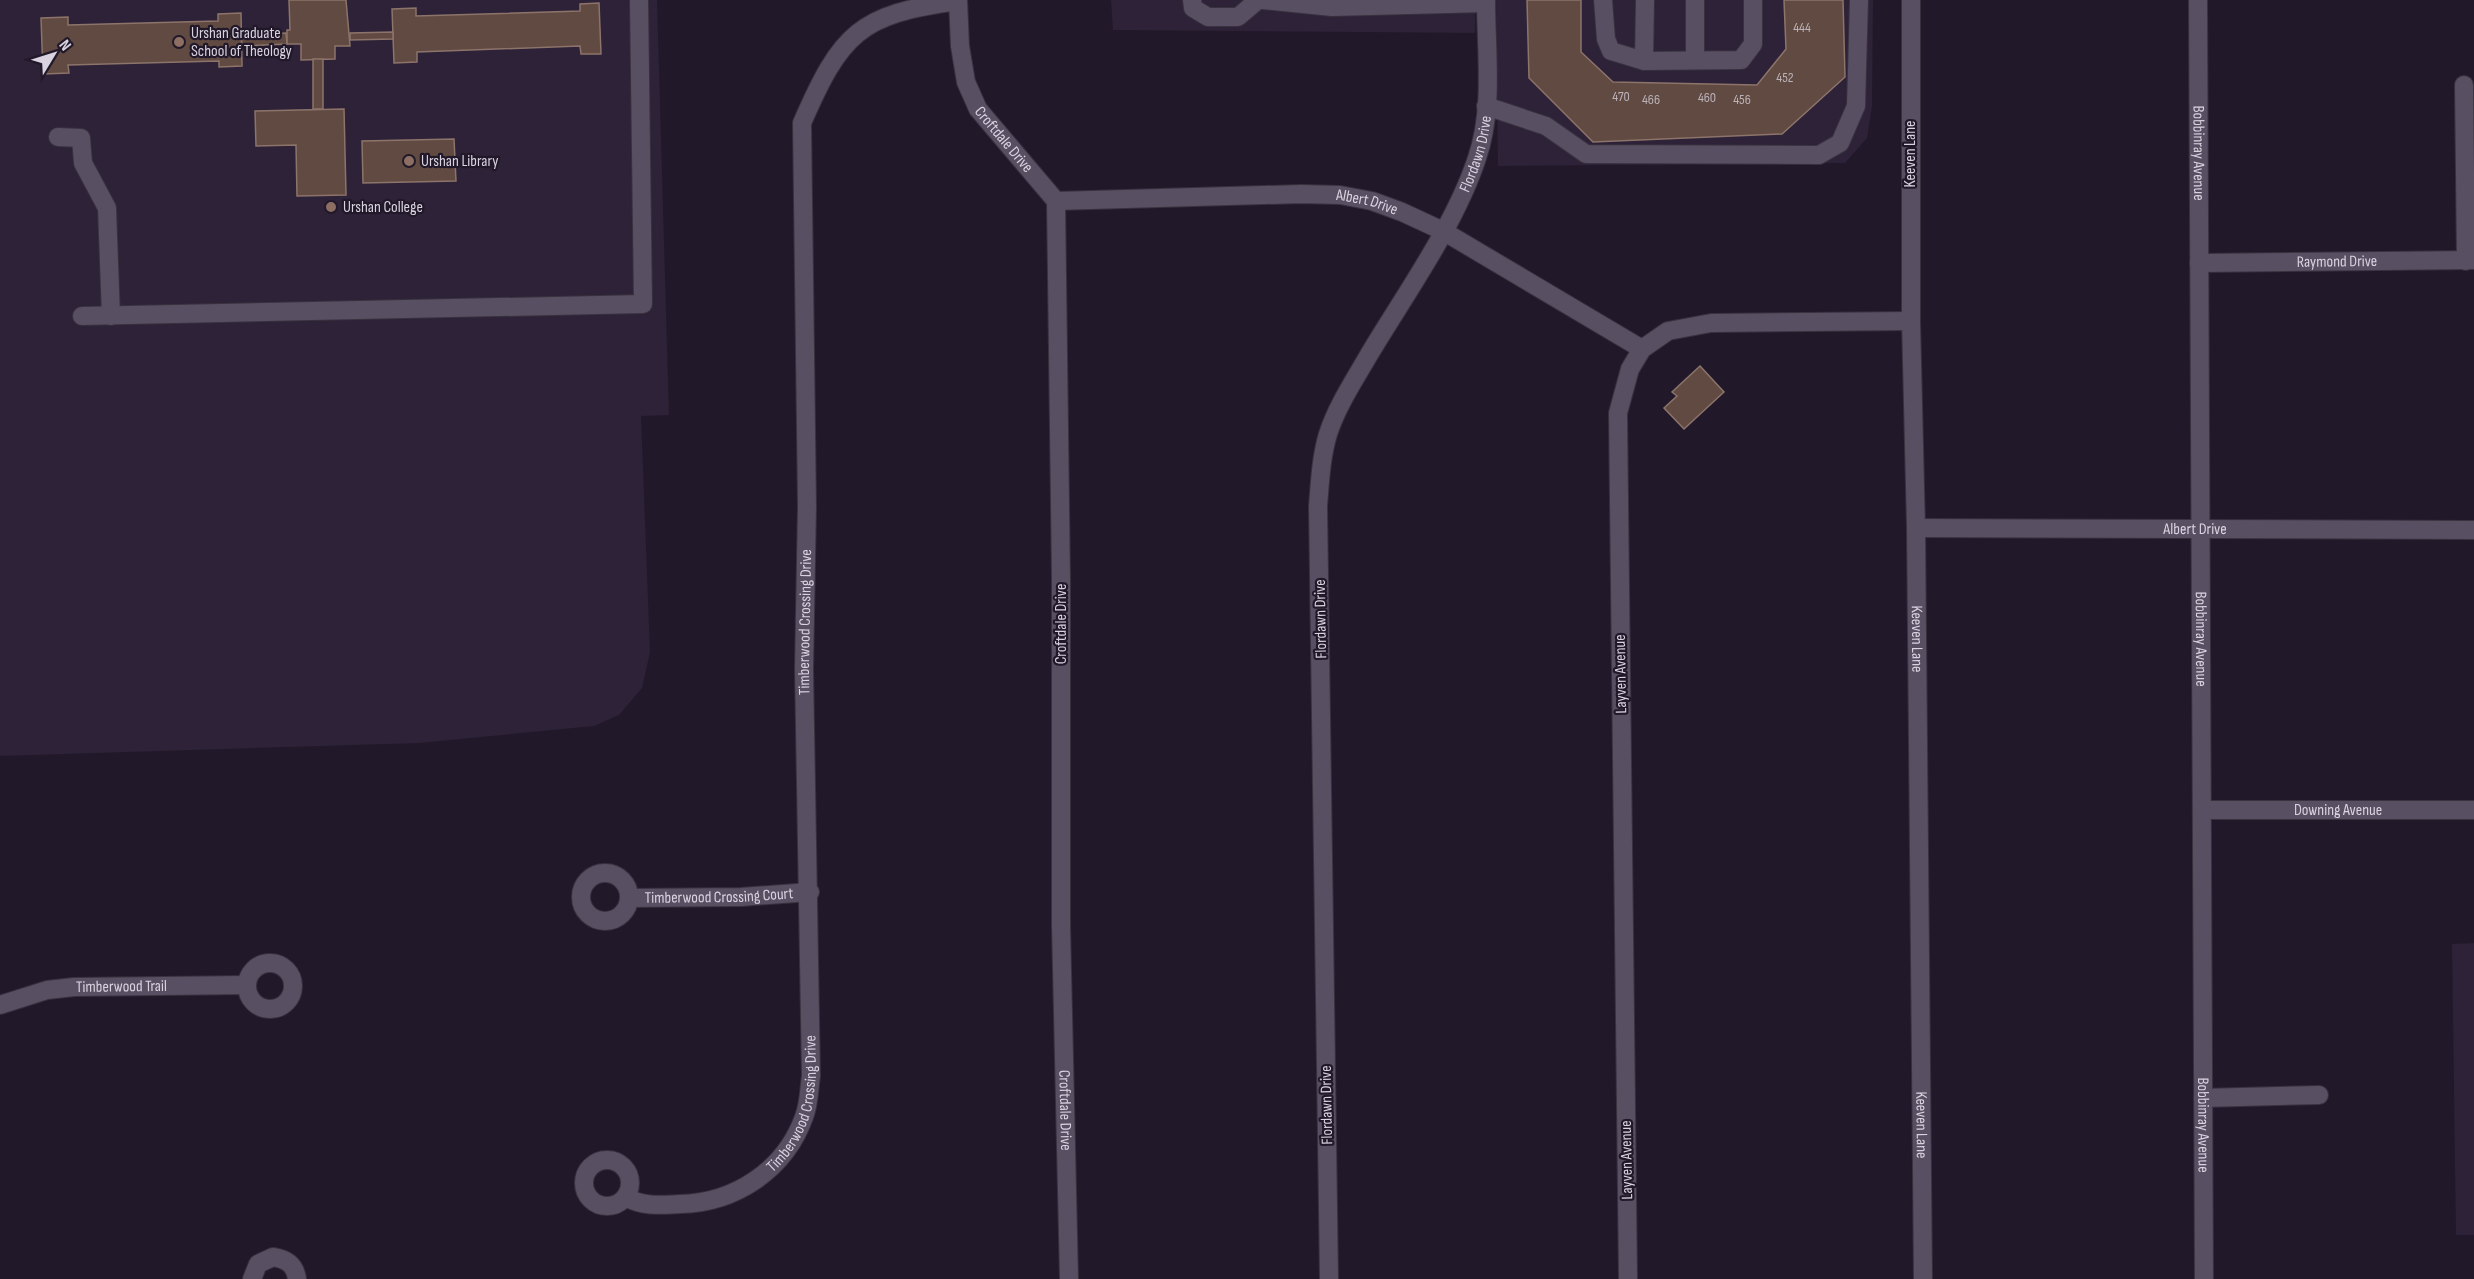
<svg xmlns="http://www.w3.org/2000/svg" width="2474" height="1279" viewBox="0 0 2474 1279" font-family="'Sofia Sans Condensed',sans-serif">
<rect width="100%" height="100%" fill="#21192a"/>
<g fill="#2d2237">
<polygon points="0,0 657,0 669,415 641,416 650,652 642,688 619,715 594,726 419,743 0,756"/>
<polygon points="1111,0 1475,0 1475,33 1113,30"/>
<polygon points="1496,0 1873,0 1872,106 1867,138 1845,163 1498,166"/>
<polygon points="2474,943 2474,1235 2456,1235 2452,944"/>
</g>
<g fill="#604a41" stroke="#8d746b" stroke-width="1.5">
<polygon points="289,0 346,0 350,46 335,46 335,59 301,60 301,44 287,44 287,30 290,30"/>
<polygon points="1527,0 1581,0 1581,52 1613,82 1757,85 1786,49 1784,0 1843,0 1845,77 1782,134 1593,142 1529,78"/>
<polygon points="599,3 601,54 581,54 580,46 417,52 417,62 394,63 392,9 416,8 416,16 580,11 580,4"/>
<polygon points="241,13 242,66 219,67 219,61 68,65 69,73 43,74 41,18 68,17 68,25 218,21 218,14"/>
<polygon points="393,32 393,39 350,40 350,33"/>
<polygon points="286,33 287,44 242,46 241,35"/>
<rect x="313" y="59" width="10" height="50"/>
<polygon points="344,109 346,195 297,196 296,145 256,146 255,111"/>
<polygon points="454,139 456,181 363,183 362,141"/>
<polygon points="1700,366 1724,392 1684,429 1664,408 1677,396 1672,392"/>
</g>
<g fill="none" stroke-linecap="round" stroke-linejoin="round">
<g stroke="#38323f" stroke-width="20">
<g id="minor">
<path id="s1" d="M958 0 960 46 966 82 978 109 1056 201 1061 580V925L1069 1279"/>
<polyline points="1192,0 1193,8 1208,17 1238,17 1258,0"/>
<polyline points="1263,0 1332,7 1486,3"/>
<polyline points="1603,0 1606,39 1611,51 1644,61 1741,60 1753,44 1753,0"/>
<path id="s2" d="M1911 0V321L1916 528 1923 1279"/>
<path id="s3" d="M2198 0 2204 1279"/>
<polyline points="1695,60 1695,0"/>
<polyline points="1644,61 1645,0"/>
<polyline points="2464,85 2466,261"/>
<polyline points="1486,106 1546,126 1586,154 1819,155 1840,143 1856,106 1859,0"/>
<polyline points="58,137 81,138 83,163 107,208 111,316"/>
<path id="s4" d="M1056 201 1301 194 1340 195 1372 201 1402 212 1443 231 1642 349"/>
<path id="s5" d="M2199 263 2474 260"/>
<polyline points="82,316 643,304 639,0"/>
<path id="s6" d="M1916 528 2474 530"/>
<path id="s7" d="M2202 810H2474"/>
<circle cx="605" cy="897" r="24"/>
<path id="s8" d="M629 898 741 897 810 892"/>
<circle cx="270" cy="986" r="23"/>
<path id="s9" d="M0 1005 47 990 74 987 247 985"/>
<polyline points="2203,1098 2319,1095"/>
<circle cx="607" cy="1183" r="23"/>
<path id="s10" d="M626 1197C642 1207 662 1205 680 1204 735 1203 785 1170 804 1117 809 1105 809 1089 811 1076L804 669 807 506 802 123C841 33 860 14 958 1"/>
<path d="M252 1279 258 1264 273 1257C287 1259 295 1265 297 1279"/>
<path id="s11" d="M1329 1279 1318 506C1320 482 1321 457 1328 434 1337 406 1355 379 1370 353 1406 293 1455 225 1477 158 1494 109 1486 51 1486 0"/>
<polyline points="1628,1279 1618,413 1630,369 1642,349 1668,331 1711,323 1911,321"/>
</g>
</g>
<use href="#minor" stroke="#584f63" stroke-width="18"/>
</g>
<g fill="#8d6e63" stroke="#21192a" stroke-width="2">
<circle cx="179" cy="42" r="6"/>
<circle cx="409" cy="161" r="6"/>
<circle cx="331" cy="207" r="6"/>
</g>
<g text-anchor="middle" dominant-baseline="central" stroke-width="4.5" stroke-linejoin="round" paint-order="stroke">
<g font-size="14" fill="#bbb1b8">
<text x="1802" y="27">444</text>
<text x="1785" y="77">452</text>
<text x="1621" y="96">470</text>
<text x="1707" y="97">460</text>
<text x="1651" y="99">466</text>
<text x="1742" y="99">456</text>
</g>
<g font-size="16" fill="#d9d3df" stroke="#21192a" text-anchor="start">
<text x="191" y="33">Urshan Graduate<tspan x="191" dy="18">School of Theology</tspan></text>
<text x="421" y="161">Urshan Library</text>
<text x="343" y="207">Urshan College</text>
</g>
<g font-size="16" fill="#d9d3df" stroke="#21192a">
<text stroke="none"><textPath href="#s1" startOffset="152">Croftdale Drive</textPath></text>
<text stroke="none"><textPath href="#s11" startOffset="1164">Flordawn Drive</textPath></text>
<text transform="translate(1910 154) rotate(-90)">Keeven Lane</text>
<text stroke="none"><textPath href="#s3" startOffset="153">Bobbinray Avenue</textPath></text>
<text stroke="none"><textPath href="#s4" startOffset="312">Albert Drive</textPath></text>
<text stroke="none"><textPath href="#s5" startOffset="138">Raymond Drive</textPath></text>
<text stroke="none"><textPath href="#s6" startOffset="279">Albert Drive</textPath></text>
<text transform="translate(1321 619) rotate(-91)">Flordawn Drive</text>
<text stroke="none"><textPath href="#s10" startOffset="712">Timberwood Crossing Drive</textPath></text>
<text transform="translate(1061 624) rotate(-90)">Croftdale Drive</text>
<text stroke="none"><textPath href="#s2" startOffset="639">Keeven Lane</textPath></text>
<text stroke="none"><textPath href="#s3" startOffset="639">Bobbinray Avenue</textPath></text>
<text transform="translate(1621 674) rotate(-91)">Layven Avenue</text>
<text stroke="none"><textPath href="#s7" startOffset="136">Downing Avenue</textPath></text>
<text stroke="none"><textPath href="#s8" startOffset="90">Timberwood Crossing Court</textPath></text>
<text stroke="none"><textPath href="#s9" startOffset="124">Timberwood Trail</textPath></text>
<text stroke="none"><textPath href="#s10" startOffset="226">Timberwood Crossing Drive</textPath></text>
<text transform="translate(1327 1105) rotate(-91)">Flordawn Drive</text>
<text stroke="none"><textPath href="#s1" startOffset="1142">Croftdale Drive</textPath></text>
<text stroke="none"><textPath href="#s2" startOffset="1125">Keeven Lane</textPath></text>
<text stroke="none"><textPath href="#s3" startOffset="1125">Bobbinray Avenue</textPath></text>
<text transform="translate(1627 1160) rotate(-91)">Layven Avenue</text>
</g>
</g>
<g transform="translate(54 54) rotate(52)" stroke="#21192a" stroke-width="4.5" paint-order="stroke">
<path d="M0-4.5L10 22L0 15L-10 22Z" fill="#d9d3df"/>
<text y="-9" font-size="16" font-weight="bold" text-anchor="middle" fill="#d9d3df">N</text>
</g>
</svg>
